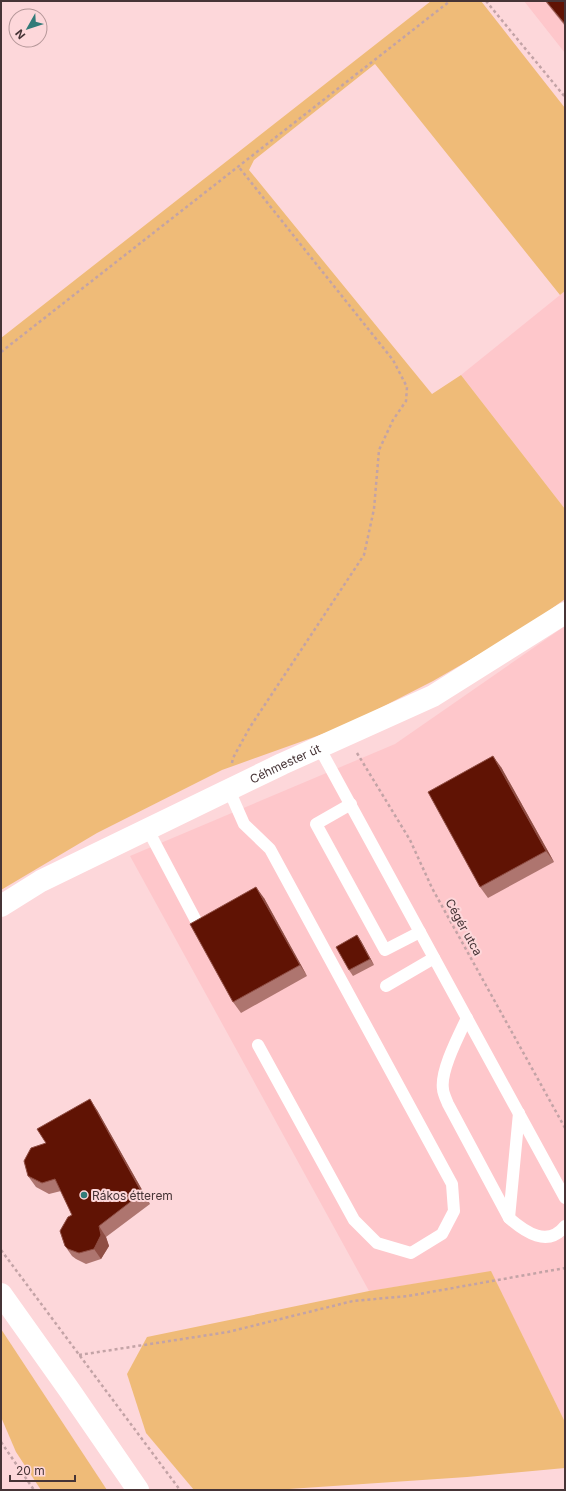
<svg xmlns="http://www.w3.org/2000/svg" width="566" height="1491" viewBox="0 0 566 1491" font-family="Inter,sans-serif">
<rect width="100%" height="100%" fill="#fdd7da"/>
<g fill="#fec7cb">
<polygon points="524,1 565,1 565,53"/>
<polygon points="565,291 565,509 461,375"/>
<polygon points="565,626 565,1422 491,1272 369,1291 130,856 395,744"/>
</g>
<g fill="#efbb78">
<polygon points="431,1 481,1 565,108 565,291 560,295 375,64 254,160 249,170 432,394 461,375 565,509 565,599 525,628 433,681 345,726 222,770 97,833 1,890 1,338"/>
<polygon points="491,1271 565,1422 565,1468 467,1477 274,1490 194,1490 146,1433 127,1374 147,1337 369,1291"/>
<polygon points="1,1329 107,1490 41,1490 16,1452 1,1417"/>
</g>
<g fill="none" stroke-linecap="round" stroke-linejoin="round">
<g stroke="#c3a3a6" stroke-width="2.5" stroke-dasharray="3 3" stroke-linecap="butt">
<polyline points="486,1 565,97"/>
<polyline points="1,352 450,1"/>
<polyline points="357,753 410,840 432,888 565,1128"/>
<polyline points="232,763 233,758 250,727 364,555 374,509 379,450 393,420 406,401 407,387 393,360 238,166"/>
<polyline points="1,1250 180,1490"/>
<polyline points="79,1355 228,1332 353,1301 408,1296 565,1268"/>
<polyline points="1,1442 34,1490"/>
</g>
<g stroke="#fff" stroke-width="12">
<polyline points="319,747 565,1198"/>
<polyline points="229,790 244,824 270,849 452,1184 454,1211 442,1234 411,1253 377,1243 354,1220 258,1045"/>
<polyline points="351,804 316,824 385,950 420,932"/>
<polyline points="148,830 202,932"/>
<polyline points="386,986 434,958"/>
<path d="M467 1018C459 1035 440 1071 443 1089 443 1093 446 1099 448 1104L509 1218C525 1232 548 1248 565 1226"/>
<polyline points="509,1218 519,1113"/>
</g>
<path stroke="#fff" stroke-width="22" id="s1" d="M1 906 41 881 282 764 433 696 565 613"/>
<polyline stroke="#fff" stroke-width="22" points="1,1294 70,1391 138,1490"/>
</g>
<g fill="#ae756f">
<polygon points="545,1 565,1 565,26"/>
<polygon points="501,767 554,862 488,898 480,887"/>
<polygon points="264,898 307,976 241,1013 233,1002"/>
<polygon points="357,935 361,941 374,965 353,976 349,970"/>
<polygon points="97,1110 150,1204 106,1237 109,1246 101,1259 86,1264 76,1259 72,1256 65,1246 72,1215 61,1191 49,1194 36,1187 28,1176 46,1143"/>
</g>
<g fill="#8f4e44">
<polygon points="493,756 501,767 554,862 546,851"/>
<polygon points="256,887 264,898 307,976 300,965"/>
<polygon points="357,935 361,941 374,965 370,959"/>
<polygon points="90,1099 97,1110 150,1204 142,1193"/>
<polygon points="99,1226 106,1237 109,1246 101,1259 94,1249"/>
</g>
<g fill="#601304" stroke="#8f4e44">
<polygon points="546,1 565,1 565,24"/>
<polygon points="493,756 546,851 480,887 428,792"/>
<polygon points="256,887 300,965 233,1002 190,924"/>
<polygon points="357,935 370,959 349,970 336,947"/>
<polygon points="90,1099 142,1193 99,1226 101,1235 94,1249 79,1253 68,1249 65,1246 60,1231 68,1217 72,1215 55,1179 42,1183 28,1176 24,1161 31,1148 46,1143 37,1129"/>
</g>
<circle fill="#327b79" stroke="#fdd7da" stroke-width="1.5" cx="84" cy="1195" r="4"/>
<g text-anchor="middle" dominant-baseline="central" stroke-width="4" stroke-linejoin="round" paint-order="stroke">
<g font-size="12" fill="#463436" stroke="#fdd7da">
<text stroke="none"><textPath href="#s1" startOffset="318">Céhmester út</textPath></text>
<text transform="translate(464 927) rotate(61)">Cégér utca</text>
</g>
<g font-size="12" fill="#463436" stroke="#fdd7da" text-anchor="start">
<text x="92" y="1195">Rákos étterem</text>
</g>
</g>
<rect width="566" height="1491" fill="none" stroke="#463436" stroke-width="4"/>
<g transform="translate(28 28) rotate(231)"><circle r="19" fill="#fdd7da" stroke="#b49698"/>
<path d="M0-3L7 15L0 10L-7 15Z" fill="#327b79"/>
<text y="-6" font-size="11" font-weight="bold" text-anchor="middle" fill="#463436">N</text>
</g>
<path d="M10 1475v6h65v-6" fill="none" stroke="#463436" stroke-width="2"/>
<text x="16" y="1475" font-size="12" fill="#463436" stroke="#fdd7da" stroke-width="3" paint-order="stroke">20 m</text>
</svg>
